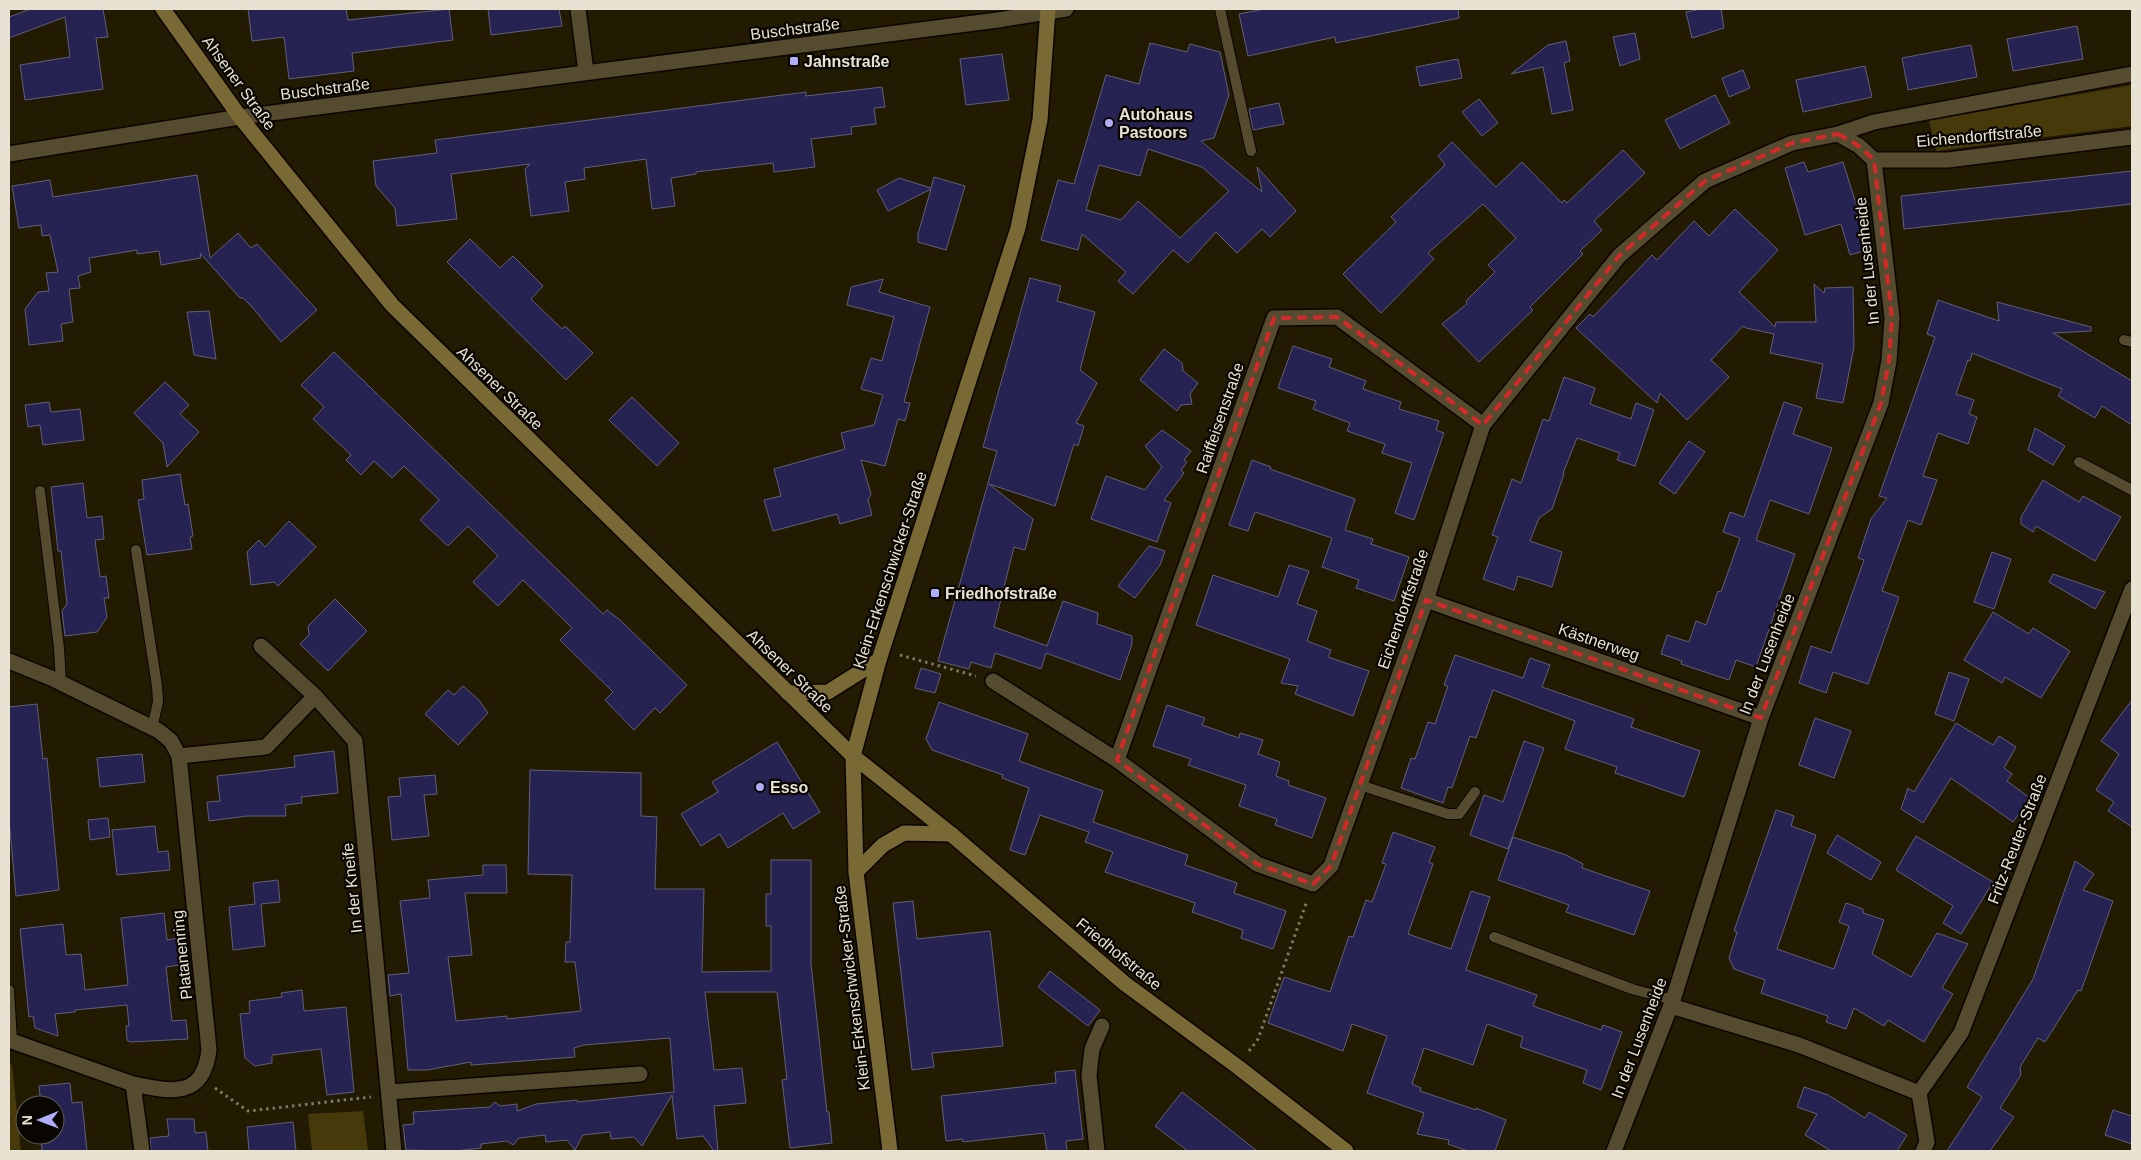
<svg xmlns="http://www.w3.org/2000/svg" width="2141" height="1160" viewBox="0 0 2141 1160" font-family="Helvetica,sans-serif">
<rect width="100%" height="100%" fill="#221a01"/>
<g fill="#473a0a">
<polygon points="2132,85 2132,126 1936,151 1929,120"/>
<polygon points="9,1064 12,1065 21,1151 9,1151"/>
<polygon points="363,1111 368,1151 312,1151 308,1114"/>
</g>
<g fill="#262251" stroke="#60607c" fill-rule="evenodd">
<polygon points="31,9 103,9 108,37 96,38 103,89 25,100 20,65 70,57 65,17 9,38 9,17"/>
<polygon points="248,9 346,9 348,20 449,9 453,40 352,53 354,71 289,79 284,37 252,41"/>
<polygon points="488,9 559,9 562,26 491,35"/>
<polygon points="1264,9 1458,9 1459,18 1336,43 1335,37 1248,56 1239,14"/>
<polygon points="1701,9 1721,9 1724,28 1692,38 1686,12"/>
<polygon points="2077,26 2083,59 2013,71 2007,39"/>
<polygon points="1635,33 1640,59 1620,66 1613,37"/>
<polygon points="1566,41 1570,61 1564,63 1573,110 1552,114 1543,67 1511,74 1548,45"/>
<path d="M1150 43 1187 52 1190 44 1220 52 1229 95 1214 138 1201 141 1262 192 1257 167 1296 211 1270 237 1262 229 1237 253 1216 232 1188 263 1173 250 1133 294 1118 281 1126 272 1082 234 1078 250 1041 240 1058 180 1074 184 1106 75 1139 84ZM1148 149 1202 167 1229 191 1180 238 1138 201 1121 220 1086 210 1099 165 1140 176Z"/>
<polygon points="1971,45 1977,77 1908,90 1902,58"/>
<polygon points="1002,54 1009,100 966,105 960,59"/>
<polygon points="1458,59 1462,78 1420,86 1416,67"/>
<polygon points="1865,66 1872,97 1803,112 1796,80"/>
<polygon points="1743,70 1750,88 1729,97 1722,78"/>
<polygon points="882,87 885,107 874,108 876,124 851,127 852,134 811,139 815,167 774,172 773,163 696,172 696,174 671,178 675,206 652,209 646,159 584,168 585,179 565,182 569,211 531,216 525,169 530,164 451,174 457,219 397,226 395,208 376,186 373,161 437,153 435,140 806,92 806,96"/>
<polygon points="1715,95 1730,123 1680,149 1665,120"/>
<polygon points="1479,99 1498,123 1482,136 1462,112"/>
<polygon points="1279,103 1284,124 1253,130 1249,109"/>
<polygon points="1452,142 1496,187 1522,162 1562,203 1564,200 1567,203 1623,150 1645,173 1594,221 1602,230 1580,251 1583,254 1530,307 1533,310 1479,362 1442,324 1467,304 1466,301 1495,272 1488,265 1516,238 1483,204 1428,253 1434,259 1381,313 1343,274 1396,222 1391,217 1444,166 1445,164 1438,156"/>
<polygon points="1804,162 1808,172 1843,162 1870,249 1850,255 1841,224 1805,235 1785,168"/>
<polygon points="2132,171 2132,204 1904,229 1901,196"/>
<polygon points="197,175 210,258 238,233 251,248 257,244 317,310 281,342 253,308 243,298 240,298 200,253 201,258 161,265 159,251 137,254 137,250 89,258 91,272 78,276 80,288 69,289 73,322 61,324 63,341 29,345 25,309 38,292 49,291 46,273 58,272 50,235 42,236 41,225 19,228 12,186 50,180 53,197"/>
<polygon points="934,177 965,186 946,250 918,242 918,234 931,189 888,211 877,190 899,178 931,188"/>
<polygon points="1735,209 1778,250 1739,292 1775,327 1776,322 1816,322 1814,284 1824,293 1825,288 1853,287 1854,347 1843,403 1816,398 1823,364 1770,353 1774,334 1746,328 1743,326 1711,360 1729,377 1687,420 1660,393 1657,403 1576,328 1590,314 1593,317 1652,255 1657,260 1694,221 1709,236"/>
<polygon points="470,239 500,268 513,256 543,286 531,299 562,329 565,326 593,353 566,380 447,262"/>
<polygon points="1030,278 1061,286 1057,301 1095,312 1080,370 1097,383 1076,423 1084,426 1078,446 1074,444 1055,506 989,484 1033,519 1025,550 1014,547 994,627 1047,646 1063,601 1098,613 1097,624 1132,636 1132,644 1120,680 1046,653 1041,669 995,653 991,668 971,662 969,669 938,661 997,451 983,447"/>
<polygon points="883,279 879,292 930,307 904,402 910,403 905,421 898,419 885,466 861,460 871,494 868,500 872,515 840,524 837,514 773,531 764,500 781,496 774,469 845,449 841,433 874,425 883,395 861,389 871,358 882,361 894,317 847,305 851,287"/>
<polygon points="1938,300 1999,321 1997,302 2091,327 2091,331 2053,333 2132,381 2132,425 2102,406 2095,418 2058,396 2062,389 1972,353 1970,361 1968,360 1956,394 1974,400 1969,414 1977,417 1968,444 1938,433 1923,476 1937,480 1921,525 1908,520 1882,591 1899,597 1868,684 1833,672 1826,693 1799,683 1811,646 1831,653 1864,560 1858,558 1871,519 1887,498 1879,496 1935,337 1927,334"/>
<polygon points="209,311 216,359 194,355 187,312"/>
<polygon points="1293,346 1332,359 1329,367 1366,381 1363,389 1401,402 1399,409 1439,421 1436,430 1444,433 1414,520 1395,513 1412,463 1382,453 1385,444 1347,431 1350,423 1313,409 1316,401 1278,388"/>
<polygon points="1164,349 1182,363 1183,371 1198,383 1190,394 1192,404 1181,405 1177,411 1140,380"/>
<polygon points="334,352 603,614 607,610 620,620 687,685 660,713 655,708 634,730 605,700 613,692 560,640 572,628 523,580 498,606 473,582 498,556 468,526 448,546 420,520 439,500 404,466 392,478 374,461 361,475 346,460 351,455 313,419 324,407 301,385"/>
<polygon points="1564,377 1595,388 1590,404 1631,419 1636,403 1654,410 1635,466 1617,460 1620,453 1577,438 1563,473 1564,474 1552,509 1539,518 1530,541 1562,552 1552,587 1518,576 1514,590 1483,579 1498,537 1492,535 1512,479 1521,483 1543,419 1549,421"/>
<polygon points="165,382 189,405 180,414 199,432 167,467 163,443 134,413"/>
<polygon points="632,397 679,443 657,466 609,420"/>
<polygon points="49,402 51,412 80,409 84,440 43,445 40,425 28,427 25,405"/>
<polygon points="1784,402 1802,408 1793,434 1832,448 1809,514 1770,500 1756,540 1795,554 1756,667 1736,660 1729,680 1681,664 1682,661 1661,654 1667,635 1689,642 1696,621 1706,625 1718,591 1721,592 1740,538 1723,532 1730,512 1744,517"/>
<polygon points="2035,428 2065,446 2053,465 2028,450"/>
<polygon points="1162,430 1191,451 1184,460 1187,462 1181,470 1184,473 1164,500 1171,503 1157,542 1091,519 1106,476 1145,490 1162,467 1145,446"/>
<polygon points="1689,441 1705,452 1675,494 1659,483"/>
<polygon points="1252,460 1271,467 1270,469 1355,499 1345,530 1373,539 1371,544 1409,557 1394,601 1356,588 1359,580 1322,567 1332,538 1255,512 1248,531 1229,525"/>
<polygon points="180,474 185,505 188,504 193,536 190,537 192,549 147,555 138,500 144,499 142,480"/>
<polygon points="2043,480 2079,502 2083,496 2121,517 2095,561 2036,526 2033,532 2021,524 2021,517"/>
<polygon points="83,483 87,518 102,516 104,539 95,540 100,577 106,576 109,598 104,598 107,617 97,632 65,636 62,611 67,604 61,551 58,551 51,487"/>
<polygon points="289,521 316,547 278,586 274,582 251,585 247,552 259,540 265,547"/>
<polygon points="1149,546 1165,551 1160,565 1135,598 1118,586"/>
<polygon points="1992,552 2011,559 1994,609 1974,602"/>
<polygon points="1289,565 1309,571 1297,604 1317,611 1307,641 1331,650 1328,657 1369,671 1353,716 1295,694 1298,686 1281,683 1290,659 1196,625 1213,575 1278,597"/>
<polygon points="2053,574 2105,592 2095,609 2049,582"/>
<polygon points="335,599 367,631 328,671 300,644 309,635 308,626"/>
<polygon points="1993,612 2029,634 2033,628 2070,651 2041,698 2005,677 2002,683 1964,660"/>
<polygon points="1455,655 1523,678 1530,658 1550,665 1542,687 1634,719 1631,727 1700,751 1684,797 1615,773 1617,767 1565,749 1575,721 1493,690 1476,738 1470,736 1452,788 1448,787 1443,803 1401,788 1411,758 1415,759 1428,722 1435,724 1448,686 1444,685"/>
<polygon points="921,668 941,674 935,693 915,688"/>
<polygon points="1949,672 1969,679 1954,721 1935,714"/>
<polygon points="463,686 478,699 488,713 458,745 425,714 448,690 454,695"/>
<polygon points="2132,700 2132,827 2108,811 2114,802 2096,790 2119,754 2101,741"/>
<polygon points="939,702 1028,734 1019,761 1103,791 1093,822 1188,855 1185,865 1237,883 1234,893 1286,911 1273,949 1241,938 1243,930 1192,912 1195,903 1105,872 1113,852 1085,842 1089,832 1040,815 1025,855 1010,850 1029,788 1002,778 1003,775 932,750 926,739"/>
<polygon points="37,704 43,759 47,758 59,890 16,896 9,819 9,707"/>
<polygon points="1167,705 1205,718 1202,725 1239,738 1240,733 1263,740 1258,754 1280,762 1276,776 1289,781 1288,785 1326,798 1312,838 1275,825 1277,819 1239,806 1246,785 1188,765 1191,759 1153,746"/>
<polygon points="1815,718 1851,731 1834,778 1799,765"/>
<polygon points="1956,723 1993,745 1999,736 2016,747 2004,768 2012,774 2007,781 2030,798 2013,822 1951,778 1923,823 1901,809 1908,788 1914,792"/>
<polygon points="1524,741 1544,748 1508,849 1470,835 1484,795 1503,802"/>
<polygon points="777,742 820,812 793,829 783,813 728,848 720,834 701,846 681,814 718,792 712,782"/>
<polygon points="334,751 338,793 301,797 302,803 285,805 286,816 247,816 209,821 207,802 220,801 217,776 295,767 294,756"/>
<polygon points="142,754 145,782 100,787 97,758"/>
<polygon points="530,770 641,773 641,816 657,817 655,889 704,889 702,972 771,971 771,926 766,926 766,894 771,894 771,860 811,860 811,964 827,1112 829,1112 832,1143 790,1148 782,1080 787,1079 777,992 705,992 714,1070 742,1068 746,1103 714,1106 718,1151 714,1151 703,1136 677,1139 672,1095 642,1146 634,1137 611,1139 610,1132 583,1135 575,1150 567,1140 546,1142 545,1135 519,1138 513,1145 507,1141 481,1144 481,1148 456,1151 406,1150 403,1125 414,1124 413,1112 490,1107 495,1102 500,1106 517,1104 517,1111 536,1104 577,1100 578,1102 674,1092 670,1038 584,1045 574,1048 575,1057 471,1065 471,1062 427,1070 408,1070 401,994 390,996 388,975 409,973 400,901 430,898 428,880 483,875 483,865 506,865 507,893 465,893 472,955 448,957 456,1021 507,1016 507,1019 581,1011 575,962 565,962 566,942 570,942 572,875 528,874"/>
<polygon points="435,775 437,794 424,795 429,836 392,840 388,797 401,796 399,778"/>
<polygon points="1776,810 1794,816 1791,826 1816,835 1777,949 1834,969 1849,926 1839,922 1846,903 1863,909 1863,913 1884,920 1872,954 1911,977 1937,933 1968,944 1942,988 1953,994 1924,1042 1888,1020 1884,1026 1854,1008 1846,1029 1826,1022 1828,1016 1761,993 1765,980 1734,969 1729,958 1737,932 1734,931"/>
<polygon points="108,818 110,837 90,840 88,820"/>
<polygon points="155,826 158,852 168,851 170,870 117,875 112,830"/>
<polygon points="1393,832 1435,847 1429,862 1433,864 1408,934 1451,949 1471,891 1490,897 1466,970 1537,995 1533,1006 1601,1030 1603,1025 1622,1032 1601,1090 1583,1083 1587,1070 1520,1047 1523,1037 1487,1024 1473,1065 1424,1048 1412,1084 1421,1088 1420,1091 1476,1110 1476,1108 1506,1120 1495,1151 1468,1151 1448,1144 1449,1140 1417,1134 1424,1113 1367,1093 1387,1036 1352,1024 1343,1051 1268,1023 1284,977 1330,992 1349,936 1353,937 1366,900 1372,902 1386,864 1382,863"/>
<polygon points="1837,835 1881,862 1871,880 1827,853"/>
<polygon points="1916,836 1993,882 1961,934 1943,923 1953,906 1896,870"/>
<polygon points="1513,837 1566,855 1583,864 1582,868 1650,891 1634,935 1566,912 1569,905 1498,880"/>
<polygon points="2075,861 2094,874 2083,890 2113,901 2081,991 2078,990 2045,1042 2038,1038 2020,1067 2021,1075 2000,1108 2014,1117 1990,1151 1947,1151 1982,1097 1967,1087 2033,979"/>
<polygon points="278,880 280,902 261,904 265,946 233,950 229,907 255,904 253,883"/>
<polygon points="913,901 917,939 990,931 1003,1046 932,1053 934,1067 912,1070 893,903"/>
<polygon points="164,913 167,940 178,938 180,965 166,967 172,1021 186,1020 188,1039 130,1042 127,1040 126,1026 129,1026 127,1005 75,1010 75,1012 55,1014 58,1036 35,1028 33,1016 29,1017 20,929 63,924 66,955 81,954 85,990 128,985 121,918"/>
<polygon points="1050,971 1100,1010 1088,1026 1038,987"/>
<polygon points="302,990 304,1011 346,1007 354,1092 327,1095 321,1049 272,1055 272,1063 255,1066 245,1058 240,1014 250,1013 249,1001 282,997 281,993"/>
<polygon points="1075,1070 1083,1139 1066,1141 1067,1151 1047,1151 1044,1133 963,1142 962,1139 946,1141 941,1096 1056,1083 1055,1072"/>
<polygon points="70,1083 72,1103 82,1102 87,1151 42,1151 41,1135 55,1135 55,1105 41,1105 39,1086"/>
<polygon points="1804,1087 1828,1095 1865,1118 1869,1112 1907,1135 1897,1151 1831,1151 1805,1135 1817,1114 1797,1107"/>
<polygon points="1182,1092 1228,1128 1257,1151 1188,1151 1155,1126"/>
<polygon points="2113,1110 2132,1116 2132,1144 2105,1135"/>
<polygon points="167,1119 194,1119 195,1133 206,1132 208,1151 151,1151 150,1138 169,1136"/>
<polygon points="293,1122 296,1151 249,1151 247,1127"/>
</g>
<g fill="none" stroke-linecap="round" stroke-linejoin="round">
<g stroke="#0c0500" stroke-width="12">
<g id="lane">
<polyline points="1220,9 1251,151"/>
<polyline points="2124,340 2132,342"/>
<polyline points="2079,462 2132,490"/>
<polyline points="40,491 59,648 61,683"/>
<polyline points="136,550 157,686 158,702 152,728"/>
<polyline points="1360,785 1448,814 1459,814 1475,792"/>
<polyline points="1494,937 1632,989 1673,1000"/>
<polyline points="9,990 12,1041"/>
</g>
</g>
<g stroke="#0c0500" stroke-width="18">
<g id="street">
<polyline points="578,9 586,72"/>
<polyline points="1838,134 1874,122 2132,74"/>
<polyline points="9,154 240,117 998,20 1066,9"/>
<polyline points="1426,600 1761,718"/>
<polyline points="261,646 315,696 355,741 394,1151"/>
<path d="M9 661 51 678 159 731 171 741 179 756 209 1050C203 1099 171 1092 133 1084L142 1151"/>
<polyline points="993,681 1117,760 1257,864 1313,884 1331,866 1426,600 1483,425 1619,256 1705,181 1792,143 1838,134 1859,146 1874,160 1948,160 2132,137"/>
<polyline points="179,756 266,747 315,696"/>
<polyline points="1117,760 1274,318 1337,317 1483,425"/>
<polyline points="1671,1006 1799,1045 1919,1093 1927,1142 1923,1151"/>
<polyline points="9,1040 133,1084"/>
<polyline points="389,1092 640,1074"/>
<polyline points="1919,1093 1961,1033 2132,589"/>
<polyline points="1097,1151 1089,1075 1092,1049 1102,1026"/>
<polyline points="1614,1151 1673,1000 1761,718 1881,403 1889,361 1892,318 1874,160"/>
</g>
</g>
<g stroke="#0c0500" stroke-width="18">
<g id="secondary">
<polyline points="163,9 240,117 392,305 853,756 951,834 1124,983 1238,1067 1346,1151"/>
<polyline points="788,693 828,692 879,660"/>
<polyline points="856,872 883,845 904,833 951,834"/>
<polyline points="890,1151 856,872 853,756 879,660 1018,228 1040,120 1048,9"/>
</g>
</g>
<g stroke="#7f7964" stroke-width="3" stroke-dasharray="2.5 4" stroke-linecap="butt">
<polyline points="900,655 976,676"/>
<polyline points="1249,1051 1258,1039 1307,901"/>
<polyline points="215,1088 248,1111 371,1097"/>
</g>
<use href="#lane" stroke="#554c30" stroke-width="10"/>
<use href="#street" stroke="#554c30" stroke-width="15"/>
<use href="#secondary" stroke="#796935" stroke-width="15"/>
</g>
<path fill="none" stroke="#d62828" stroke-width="4" stroke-dasharray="10 6" stroke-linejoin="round" d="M1838 134 1859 146 1874 160 1892 318 1889 361 1881 403 1761 718 1426 600 1331 866 1313 884 1257 864 1117 760 1274 318 1337 317 1483 425 1619 256 1705 181 1792 143Z"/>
<g fill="#aeaefa" stroke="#090601" stroke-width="2">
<rect x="789" y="56" width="10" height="10" rx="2.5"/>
<circle cx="1109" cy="123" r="5"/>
<rect x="930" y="588" width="10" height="10" rx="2.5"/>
<circle cx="760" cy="787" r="5"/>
</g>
<g text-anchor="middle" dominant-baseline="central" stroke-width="4.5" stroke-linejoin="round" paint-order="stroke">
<g font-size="16" fill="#e7e2d2" stroke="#090601">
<text transform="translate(795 29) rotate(-7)">Buschstraße</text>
<text transform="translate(239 83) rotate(54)">Ahsener Straße</text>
<text transform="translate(325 89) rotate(-7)">Buschstraße</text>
<text transform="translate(1979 136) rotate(-5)">Eichendorffstraße</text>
<text transform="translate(1867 261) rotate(-96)">In der Lusenheide</text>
<text transform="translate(500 388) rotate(44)">Ahsener Straße</text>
<text transform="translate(1220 418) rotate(-71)">Raiffeisenstraße</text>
<text transform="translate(890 570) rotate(-72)">Klein-Erkenschwicker-Straße</text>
<text transform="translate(1403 609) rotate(-71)">Eichendorffstraße</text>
<text transform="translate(1599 642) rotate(19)">Kästnerweg</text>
<text transform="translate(1767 654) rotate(-69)">In der Lusenheide</text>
<text transform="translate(790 671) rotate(44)">Ahsener Straße</text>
<text transform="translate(2017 839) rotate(-69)">Fritz-Reuter-Straße</text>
<text transform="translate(352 888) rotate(-96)">In der Kneife</text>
<text transform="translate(1119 954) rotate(39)">Friedhofstraße</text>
<text transform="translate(182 955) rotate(-96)">Platanenring</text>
<text transform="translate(852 988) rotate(-97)">Klein-Erkenschwicker-Straße</text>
<text transform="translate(1639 1038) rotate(-69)">In der Lusenheide</text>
</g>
<g font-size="16" font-weight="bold" fill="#e7e2d2" stroke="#090601" text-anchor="start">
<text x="804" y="61">Jahnstraße</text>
<text x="1119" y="114">Autohaus<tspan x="1119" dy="18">Pastoors</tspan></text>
<text x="945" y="593">Friedhofstraße</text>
<text x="770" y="787">Esso</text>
</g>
</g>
<rect width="2141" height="1160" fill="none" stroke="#e7e2d2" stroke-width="20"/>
<g transform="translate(40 1120) rotate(269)"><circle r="24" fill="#090601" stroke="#625e55"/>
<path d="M0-4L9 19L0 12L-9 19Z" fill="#aeaefa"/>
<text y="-8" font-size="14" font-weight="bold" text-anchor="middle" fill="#e7e2d2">N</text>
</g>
</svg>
